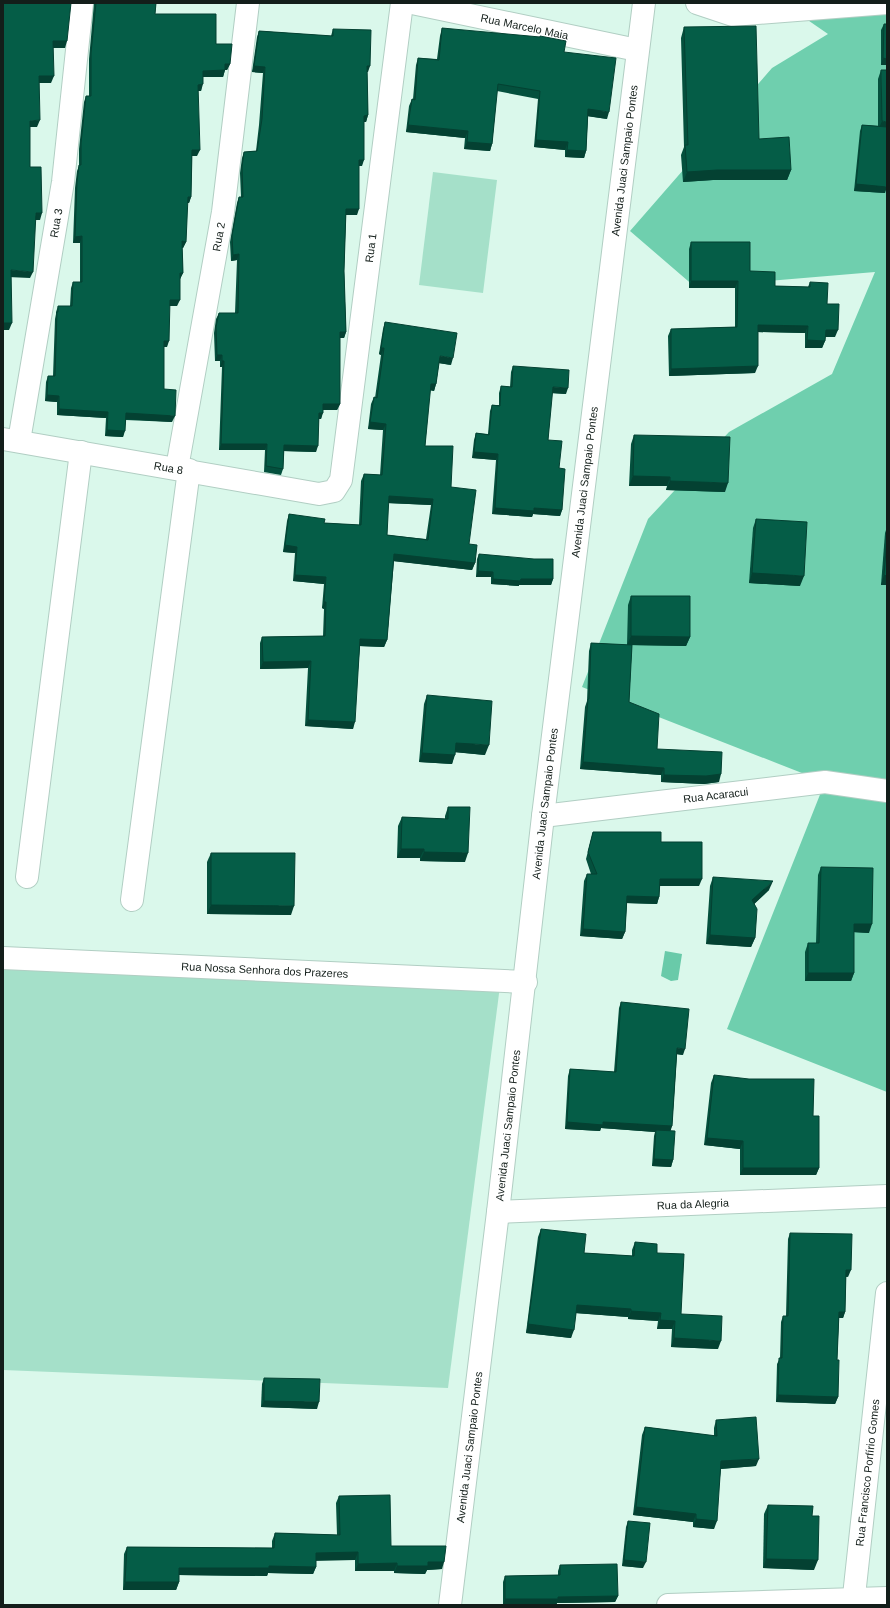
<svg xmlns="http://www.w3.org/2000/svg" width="890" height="1608" viewBox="0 0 890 1608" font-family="Helvetica,sans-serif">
<rect width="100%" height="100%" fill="#daf8eb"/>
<g fill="#a5e0c9">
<polygon points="433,172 497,180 483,293 419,285"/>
<polygon points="3,961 500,986 448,1388 3,1370"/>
</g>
<polygon fill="#6fcfae" points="783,3 887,3 887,1092 727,1029 825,782 582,687 648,519 729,432 832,374 875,272 695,287 630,231 772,68 828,34"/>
<polygon fill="#69caa9" points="665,951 682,954 678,980 671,981 661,976"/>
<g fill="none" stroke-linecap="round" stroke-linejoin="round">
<g stroke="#b1cec3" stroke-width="24">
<g id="minor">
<path id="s1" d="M412 3 637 50"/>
<polyline points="697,3 733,15 887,3"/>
<path id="s2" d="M3 439 319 494 334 491 341 480 402 3"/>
<path id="s3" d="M19 441 63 182 82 3"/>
<path id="s4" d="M177 468 223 212 248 3"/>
<path id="s5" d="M543 816 825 782 887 791"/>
<polyline points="27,877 81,452"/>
<polyline points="132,900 189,470"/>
<path id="s6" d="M3 958 526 982"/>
<path id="s7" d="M498 1212 887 1196"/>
<polyline points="668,1605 887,1598"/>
<path id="s8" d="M853 1605 887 1293"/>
</g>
</g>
<g stroke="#b1cec3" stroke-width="24">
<g id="major">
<path id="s9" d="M450 1605 498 1212 543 816 644 3"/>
</g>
</g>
<use href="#minor" stroke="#fff" stroke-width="22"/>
<use href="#major" stroke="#fff" stroke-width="22"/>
</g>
<g fill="#04503d" fill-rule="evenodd">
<polygon points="94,3 156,3 155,14 216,44 230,64 227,70 225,70 223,77 203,77 201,91 198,91 197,156 192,156 191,197 189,203 187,203 186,242 183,248 182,248 183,273 180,279 177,306 169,306 167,347 164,347 164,389 172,422 126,420 123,437 105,436 106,418 57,415 57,402 45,401 46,382 48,376 53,376 55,319 56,314 56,312 58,306 70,306 71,288 73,282 80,282 80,243 73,243 75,188 77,171 79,166 79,149 84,102 86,96 89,96 89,59"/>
<polygon points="884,24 887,24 887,65 881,65 881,30"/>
<polygon points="684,27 759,139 791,170 787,180 713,180 683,182 681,155 684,147 681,38"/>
<polygon points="442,28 564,52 607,119 588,116 586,151 584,158 565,157 565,150 534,147 538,99 497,91 492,144 490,151 464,149 465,138 406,132 409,106 412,99 413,99 416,65 418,58 437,59 440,36"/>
<polygon points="333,29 368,72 367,72 368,115 366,122 364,122 362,166 359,166 357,215 346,215 344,271 346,332 344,338 340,338 340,404 337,410 323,410 321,419 319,419 316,452 284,451 283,469 281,475 264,472 265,450 219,450 222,367 220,367 220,361 215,361 214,333 216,319 219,313 235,313 237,260 231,261 230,242 237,203 239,197 241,197 240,173 242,158 244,152 256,151 259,125 263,73 252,72 257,37 259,31 331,36"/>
<polygon points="881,70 885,193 854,191 860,131 862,125 878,126 878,79"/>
<polygon points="691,242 750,271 775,286 808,287 810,282 827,304 835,337 825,337 825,341 822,348 805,348 805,333 758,332 755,373 669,376 668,336 671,329 735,327 735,288 689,288 689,249"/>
<path d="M385 322 451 365 439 363 436 384 434 391 430 390 425 446 451 487 475 563 472 570 394 561 387 640 384 647 360 646 353 729 305 726 308 668 260 669V643L262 637 323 636 324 609 322 608 324 584 293 581 295 553 283 552 287 521 289 514 324 523 359 525 361 481 364 474 380 475 383 430 368 429 371 404 374 397 375 398 381 355 379 354 383 329ZM388 503 431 505 426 539 387 535Z"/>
<polygon points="513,366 566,394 552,393 548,440 559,468 562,510 560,516 533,514 532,517 492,514 496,460 472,458 474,440 476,433 488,434 490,411 492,405 499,405 499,393 501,386 510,387 511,372"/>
<polygon points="634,435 725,492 666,490 667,486 629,486 631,444"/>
<polygon points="756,519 800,586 749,583 753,528"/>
<polygon points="887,527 887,585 881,585 885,533"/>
<polygon points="479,554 553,579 551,585 519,585 519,586 491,584 491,577 476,577 477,559"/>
<polygon points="631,596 690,637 686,646 632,645 629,702 657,749 719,782 704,784 661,782 661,775 580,769 585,707 587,701 589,651 591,643 627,645 628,605"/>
<polygon points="427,695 485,755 455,752 452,764 419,762 424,704"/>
<polygon points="448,807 465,862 420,861 420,858 397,858 398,826 402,817 445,819 445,816"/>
<polygon points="593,832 661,842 699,886 660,886 659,897 657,904 627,903 625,932 622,939 580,936 584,881 587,874 591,874 586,859"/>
<polygon points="211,853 291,915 207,914 207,862"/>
<polygon points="821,867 869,933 854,932 854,973 851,981 805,981 805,952 808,943 816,943 818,875"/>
<polygon points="713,877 769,890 754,904 755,938 751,947 706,944 710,886"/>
<polygon points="621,1002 683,1055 677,1054 672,1126 670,1130 673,1160 671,1167 652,1166 654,1136 655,1132 601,1128 600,1131 565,1129 568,1076 570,1069 614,1072 619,1008"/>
<polygon points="714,1075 819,1168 816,1175 740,1175 740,1149 704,1145 711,1083"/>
<polygon points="541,1229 584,1253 632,1256 632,1250 635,1242 657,1253 681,1314 718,1349 671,1347 672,1329 657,1329 658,1321 628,1319 628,1317 576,1313 571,1338 526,1333 538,1237"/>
<polygon points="790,1233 848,1277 846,1277 845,1312 843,1318 839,1318 837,1360 838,1397 835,1404 776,1402 777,1364 780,1358 781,1322 783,1316 786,1316 788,1239"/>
<polygon points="264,1378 317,1409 261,1407 262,1384"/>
<polygon points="716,1420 756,1466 721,1469 714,1529 693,1527 693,1522 633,1515 642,1435 645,1427 714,1436 714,1428"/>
<polygon points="339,1496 391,1546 442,1569 427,1570 425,1574 394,1573 394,1571 355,1571 355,1560 316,1560 316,1567 313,1574 268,1573 267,1576 179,1575 179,1582 176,1590 123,1590 124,1554 127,1547 272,1548 272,1541 275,1533 337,1535 336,1503"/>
<polygon points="768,1505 812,1516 814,1570 763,1568 764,1514"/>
<polygon points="628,1521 643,1568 622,1566 626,1527"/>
<polygon points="560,1565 618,1596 615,1602 557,1603 556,1605 503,1605 503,1582 505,1576 558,1575 558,1571"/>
</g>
<g fill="#044132">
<polygon points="53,41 67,41 65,48 51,48"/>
<polygon points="883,58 887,59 887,65 881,65"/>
<polygon points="225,64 230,64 227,70 223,70"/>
<polygon points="254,66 265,67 263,73 252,72"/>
<polygon points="367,66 370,66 368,72 365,72"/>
<polygon points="225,70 223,77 201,77 203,71"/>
<polygon points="39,76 54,76 51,83 36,83"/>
<polygon points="203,84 201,91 196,91 198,85"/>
<polygon points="588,109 609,112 607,119 586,116"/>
<polygon points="368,115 366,122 361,122 364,116"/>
<polygon points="40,120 37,127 27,127 30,121"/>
<polygon points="882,121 887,122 887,131 878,131"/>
<polygon points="408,125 468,131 465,138 406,132"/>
<polygon points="536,140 568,142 565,150 534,147"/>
<polygon points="467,142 492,144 490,151 464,149"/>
<polygon points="192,150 200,150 197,156 190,156"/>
<polygon points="567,150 586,151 584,158 565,157"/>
<polygon points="359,160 364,160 362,166 357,166"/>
<polygon points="717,170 791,170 787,180 713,180 683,182 687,172"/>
<polygon points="856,184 887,187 885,193 854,191"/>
<polygon points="188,197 191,197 189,203 185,203"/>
<polygon points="346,209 359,209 357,215 344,215"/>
<polygon points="36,213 42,213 40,220 34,220"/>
<polygon points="82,236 80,243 73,243 75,237"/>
<polygon points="182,241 186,242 183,248 180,248"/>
<polygon points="239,254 237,260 231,261 233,255"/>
<polygon points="11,270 33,272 30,278 8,277"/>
<polygon points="180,273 183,273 180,279"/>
<polygon points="691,281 738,281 735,288 689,288"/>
<polygon points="170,300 180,300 177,306 167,306"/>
<polygon points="4,323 12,323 9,330 3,330"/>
<polygon points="758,325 808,326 805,333 756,332"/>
<polygon points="826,330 838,330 835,337 823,337"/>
<polygon points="340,332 346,332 344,338 338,338"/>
<polygon points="807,340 825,341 822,348 805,348"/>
<polygon points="164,341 169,341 167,347 162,347"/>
<polygon points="381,348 384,348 381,355 379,354"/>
<polygon points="217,355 222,355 220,361 215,361"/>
<polygon points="440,356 453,358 451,365 438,363"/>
<polygon points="222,361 224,361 222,367 220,367"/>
<polygon points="758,366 755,373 669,376 671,369"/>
<polygon points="431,384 436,384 434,391 429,390"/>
<polygon points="553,387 568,388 566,394 550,393"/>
<polygon points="47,395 59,396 57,402 45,401"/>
<polygon points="323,404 340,404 337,410 321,410"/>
<polygon points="59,409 108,412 106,418 57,415"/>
<polygon points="126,413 175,416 172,422 124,419"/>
<polygon points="319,413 323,413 321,419 317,419"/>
<polygon points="370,422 386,424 383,430 368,429"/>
<polygon points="107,430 125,431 123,437 105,436"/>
<polygon points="221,444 267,444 265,450 219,450"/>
<polygon points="284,445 318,446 316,452 282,451"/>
<polygon points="474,452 498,454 496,460 472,458"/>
<polygon points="633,476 670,477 667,486 629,486"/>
<polygon points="670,481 728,483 725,492 666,490"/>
<polygon points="389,496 433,499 431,505 386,503"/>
<polygon points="495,508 534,508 562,510 560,516 533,514 532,517 492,514"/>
<polygon points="285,545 297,547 295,553 283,552"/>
<polygon points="394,554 475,563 472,570 392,561"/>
<polygon points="478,571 493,572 491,577 476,577"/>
<polygon points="752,573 804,576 800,586 749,583"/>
<polygon points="295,575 326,577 324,584 293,581"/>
<polygon points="884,575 887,576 887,585 881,585"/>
<polygon points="493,579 553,579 551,585 519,585 519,586 491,584"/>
<polygon points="324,602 326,602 324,609 322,608"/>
<polygon points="631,636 690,637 686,646 627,645"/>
<polygon points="360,639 387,640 384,647 358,646"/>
<polygon points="311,661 308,668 260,669 263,662"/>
<polygon points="308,720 355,722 353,729 305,726"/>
<polygon points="456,743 489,745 485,755 453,752"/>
<polygon points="422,753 455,755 452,764 419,762"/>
<polygon points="583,762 664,768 661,775 580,769"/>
<polygon points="721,774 719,782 704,784 661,782 664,775"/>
<polygon points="401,849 424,849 420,858 397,858"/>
<polygon points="424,852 468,853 465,862 420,861"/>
<polygon points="660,879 702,879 699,886 658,886"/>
<polygon points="773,881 769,890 749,909 752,900"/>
<polygon points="627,896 659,897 657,904 624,903"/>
<polygon points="211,905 294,906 291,915 207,914"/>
<polygon points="854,924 872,924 869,933 851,932"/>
<polygon points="583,929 625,932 622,939 580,936"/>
<polygon points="710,935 755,938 751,947 706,944"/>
<polygon points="808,973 854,973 851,981 805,981"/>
<polygon points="677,1048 685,1049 683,1055 675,1054"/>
<polygon points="567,1122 603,1122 672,1126 670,1133 656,1130 655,1132 601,1128 600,1131 565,1129"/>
<polygon points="707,1138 743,1141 740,1149 704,1145"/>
<polygon points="654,1159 673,1160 671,1167 652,1166"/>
<polygon points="743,1168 819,1168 816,1175 740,1175"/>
<polygon points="846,1270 851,1270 848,1277 844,1276"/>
<polygon points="577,1305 631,1309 628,1317 574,1313"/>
<polygon points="631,1311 661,1313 658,1321 628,1319"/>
<polygon points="839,1312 845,1312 843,1318 836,1318"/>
<polygon points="660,1320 675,1321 672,1329 657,1329"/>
<polygon points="528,1324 574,1330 571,1338 526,1333"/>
<polygon points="674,1338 721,1341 718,1349 671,1347"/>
<polygon points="778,1395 838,1397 835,1404 776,1402"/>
<polygon points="264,1401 319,1402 317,1409 261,1407"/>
<polygon points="759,1459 756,1466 719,1469 721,1461"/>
<polygon points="636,1507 696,1514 693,1522 633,1515"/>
<polygon points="696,1519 717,1521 714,1529 693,1527"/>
<polygon points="358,1552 355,1560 313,1561 316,1553"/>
<polygon points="766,1559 818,1560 814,1570 763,1568"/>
<polygon points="624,1560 646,1562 643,1568 622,1566"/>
<polygon points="428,1562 444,1562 442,1569 427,1570 425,1574 394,1573 397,1566"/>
<polygon points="397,1563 394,1571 355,1571 358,1564"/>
<polygon points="269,1566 316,1567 313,1574 268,1573 267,1576 176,1575 179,1568"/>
<polygon points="125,1582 179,1582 176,1590 123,1590"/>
<polygon points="618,1596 615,1602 557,1603 556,1605 503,1605 505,1599 558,1597"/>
</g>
<g fill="#055d47" stroke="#044132" fill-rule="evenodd">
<polygon points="3,3 71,3 67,41 53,41 54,76 39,76 40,120 30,121 30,167 41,167 42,213 36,213 33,272 11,270 12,323 4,323 3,335"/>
<polygon points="96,3 156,3 155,14 216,14 216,44 232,44 230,64 225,64 225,70 203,71 203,84 198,85 200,150 192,150 191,197 188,197 186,242 182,241 183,273 180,273 180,300 170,300 169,341 164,341 164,389 176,390 175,416 126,413 125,431 107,430 108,412 59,409 59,396 47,395 48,376 55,376 57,312 58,312 58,306 72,306 73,282 82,282 82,236 75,237 77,182 79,165 81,165 81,143 86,96 91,96 91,53"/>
<polygon points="884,24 887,24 887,59 883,58"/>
<polygon points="756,26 759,139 789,137 791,170 717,170 687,172 685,145 688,145 684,27"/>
<polygon points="442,28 540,37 540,36 566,41 564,52 616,58 609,112 588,109 586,151 567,150 568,142 536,140 540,91 498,84 492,144 467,142 468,131 408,125 412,99 415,100 418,58 439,60"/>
<polygon points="333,29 371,30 370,66 367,66 368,115 364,116 364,160 359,160 359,209 346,209 344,271 346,332 340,332 340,404 323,404 323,413 319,413 318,446 284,445 283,469 266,466 267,444 221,444 224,361 222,361 222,355 217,355 216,327 219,313 238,313 239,254 233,255 232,236 239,197 243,197 242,167 244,152 257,151 262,119 265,67 254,66 259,31 333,36"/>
<polygon points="881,70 887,70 887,122 882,121"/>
<polygon points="862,125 887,127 887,187 856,184"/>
<polygon points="691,242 750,242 750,271 775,272 775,286 810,287 810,282 828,283 827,304 839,304 838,330 826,330 825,341 807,340 808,326 758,325 758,366 671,369 671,329 737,327 738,281 691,281"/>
<path d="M385 322 457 333 453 358 440 356 436 384H431L425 446H453L451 487 476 490 469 544 477 545 475 563 394 554 387 640 360 639 355 722 308 720 311 661 263 662 262 637 325 636 326 602H324L326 577 295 575 297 547 285 545 289 514 325 519 324 523 361 525 364 474 382 475 386 424 370 422 374 397 377 398 384 348H381ZM389 496 433 499 428 540 387 535Z"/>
<polygon points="513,366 569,370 568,388 553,387 548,440 562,441 559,468 565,469 562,510 534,508 534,511 495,508 498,454 474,452 476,433 489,435 492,405 500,406 501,386 512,387"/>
<polygon points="634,435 730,437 728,483 670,481 670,477 633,476"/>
<polygon points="756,519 807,522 804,576 752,573"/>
<polygon points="887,539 887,576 884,575"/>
<polygon points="479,554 534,559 553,559 553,579 521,579 520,581 493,579 493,572 478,571"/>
<polygon points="631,596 690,596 690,637 631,636"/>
<polygon points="591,643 632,645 629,702 659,714 657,749 722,752 721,774 706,776 664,775 664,768 583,762 588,699 589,699"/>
<polygon points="427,695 492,701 489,745 456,743 455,755 422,753"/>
<polygon points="448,807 470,807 468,853 424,852 424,849 401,849 402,817 448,819"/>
<polygon points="593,832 661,832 661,842 702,842 702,879 660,879 659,897 627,896 625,932 583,929 587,874 597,874 588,852"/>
<polygon points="211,853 295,853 294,906 211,905"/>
<polygon points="821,867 873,868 872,924 854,924 854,973 808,973 808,943 819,943"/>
<polygon points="713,877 773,881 752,900 757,909 755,938 710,935"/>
<polygon points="621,1002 689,1009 685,1049 677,1048 672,1126 603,1122 603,1125 567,1122 570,1069 616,1072"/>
<polygon points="714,1075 749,1079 814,1079 813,1116 819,1116 819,1168 743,1168 743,1141 707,1138"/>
<polygon points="656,1130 675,1131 673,1160 654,1159"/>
<polygon points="541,1229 586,1234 584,1253 634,1256 635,1242 657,1244 657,1253 684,1254 681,1314 722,1316 721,1341 674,1338 675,1321 660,1320 661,1313 631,1311 631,1309 577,1305 574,1330 528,1324"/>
<polygon points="790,1233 852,1234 851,1270 846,1270 845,1312 839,1312 837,1360 839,1360 838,1397 778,1395 779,1358 782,1358 783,1316 788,1316"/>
<polygon points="264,1378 320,1379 319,1402 264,1401"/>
<polygon points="756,1417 759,1459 721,1461 717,1521 696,1519 696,1514 636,1507 645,1427 717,1436 716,1420"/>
<polygon points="390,1495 391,1546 446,1546 444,1562 428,1562 428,1566 397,1566 397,1563 358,1564 358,1552 316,1553 316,1567 269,1566 269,1568 179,1568 179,1582 125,1582 127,1547 274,1548 275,1533 340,1535 339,1496"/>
<polygon points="768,1505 813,1506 812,1516 819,1516 818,1560 766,1559"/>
<polygon points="628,1521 650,1523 646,1562 624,1560"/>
<polygon points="617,1564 618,1596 558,1597 558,1599 505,1599 505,1576 560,1575 560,1565"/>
</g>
<g text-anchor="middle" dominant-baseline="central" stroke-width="4" stroke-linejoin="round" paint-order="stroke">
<g font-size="11" fill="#131e1a" stroke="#daf8eb">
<text stroke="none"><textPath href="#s1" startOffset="115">Rua Marcelo Maia</textPath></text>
<text stroke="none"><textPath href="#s9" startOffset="1455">Avenida Juaci Sampaio Pontes</textPath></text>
<text stroke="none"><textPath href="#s3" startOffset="221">Rua 3</textPath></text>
<text stroke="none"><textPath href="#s4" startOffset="235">Rua 2</textPath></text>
<text stroke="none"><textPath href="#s2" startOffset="583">Rua 1</textPath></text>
<text stroke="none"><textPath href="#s2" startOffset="168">Rua 8</textPath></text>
<text stroke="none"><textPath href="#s9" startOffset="1131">Avenida Juaci Sampaio Pontes</textPath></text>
<text stroke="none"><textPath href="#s5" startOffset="174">Rua Acaracui</textPath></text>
<text stroke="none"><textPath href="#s9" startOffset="807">Avenida Juaci Sampaio Pontes</textPath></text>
<text stroke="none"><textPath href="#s6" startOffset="262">Rua Nossa Senhora dos Prazeres</textPath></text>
<text stroke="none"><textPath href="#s9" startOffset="483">Avenida Juaci Sampaio Pontes</textPath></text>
<text stroke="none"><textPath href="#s7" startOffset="195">Rua da Alegria</textPath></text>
<text stroke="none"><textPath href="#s9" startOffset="159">Avenida Juaci Sampaio Pontes</textPath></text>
<text stroke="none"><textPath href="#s8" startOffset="133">Rua Francisco Porfírio Gomes</textPath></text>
</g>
</g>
<rect width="890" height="1608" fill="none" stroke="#131e1a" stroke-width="8"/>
</svg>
